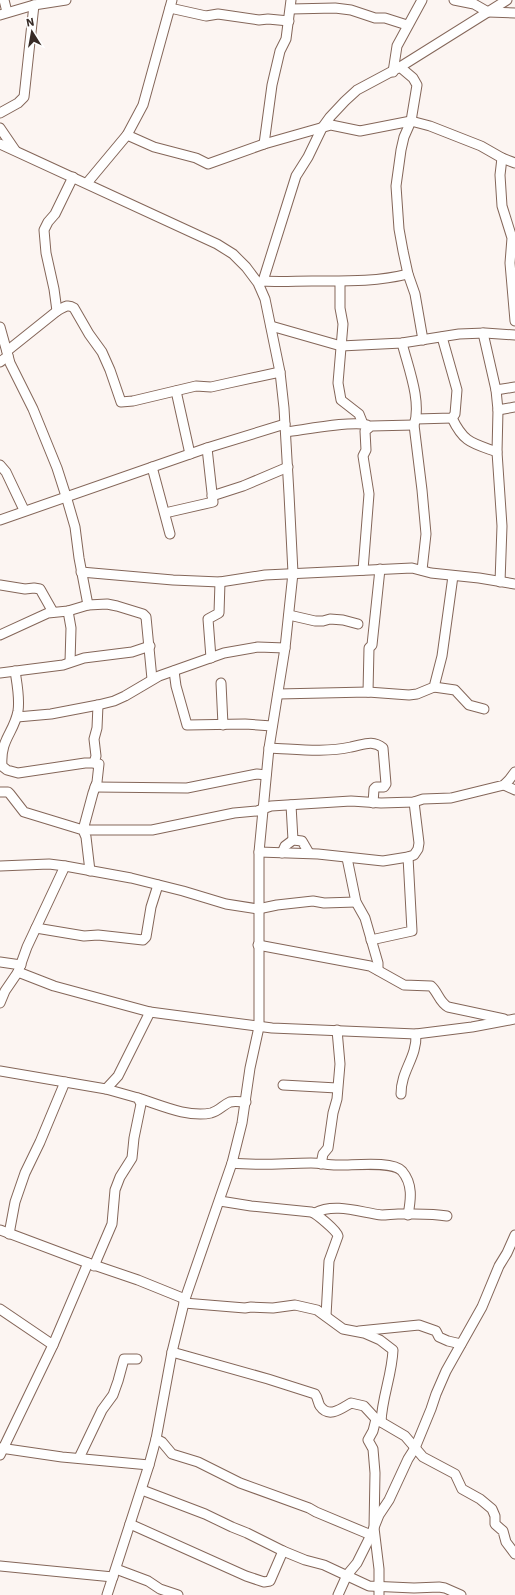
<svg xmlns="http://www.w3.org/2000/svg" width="515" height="1595" viewBox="0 0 515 1595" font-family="'IBM Plex Sans',sans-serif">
<rect width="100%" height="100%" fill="#fcf5f2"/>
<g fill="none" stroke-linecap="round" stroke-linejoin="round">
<g stroke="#846659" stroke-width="11">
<g id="minor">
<polyline points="4,0 7,12"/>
<polyline points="454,0 474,4 488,12 515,13"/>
<polyline points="170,8 206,16 218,14 259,20 268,19 289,21"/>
<polyline points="291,9 335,8 351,10 375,18 385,18 407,25"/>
<polyline points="0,15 34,5 66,0"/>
<polyline points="400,67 413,78 417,85 411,121 404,137 401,150 396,186 399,229 403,251 408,274 415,294 423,340"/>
<polyline points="393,72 397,46 422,0"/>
<polyline points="0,113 18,103 24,97 34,5"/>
<polyline points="0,128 15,150"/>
<polyline points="127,135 154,147 196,158 208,164 264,144 331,125 360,131 411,121 430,126 481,146 502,158 515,163"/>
<polyline points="0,144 217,244 233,254 246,267 258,283 265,299 280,372 284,408 289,494 293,573 285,648 269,748 259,852 259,1027 250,1068 242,1123 232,1163 185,1299 172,1352 156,1439 149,1465 107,1595"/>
<polyline points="264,144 272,85 280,51 286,39 291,0"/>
<polyline points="502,158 500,175 502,206 512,238 510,263 515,321"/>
<polyline points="87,183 127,135 143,105 172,0"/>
<polyline points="263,281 296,176 308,157 322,128 330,117 345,101 357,90 400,67 507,0"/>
<polyline points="340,282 340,308 343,324 338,383 341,400 359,414 363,424"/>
<path d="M259 283 263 281C279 282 296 281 312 281 345 281 376 282 408 274"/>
<polyline points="57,311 54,289 46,253 44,230 48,222 55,214 73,177"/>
<polyline points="271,326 341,346 402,343 459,334 485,333 515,335"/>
<polyline points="0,327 10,363 33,409 57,468 66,496 75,527 79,558 88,605"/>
<polyline points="483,333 496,390 498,410 497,452 502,526 500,582"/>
<path d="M402 343C408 367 422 402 414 425L422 490 426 534 422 570"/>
<path d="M7 351 57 311C63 308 67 303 74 308L89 334 102 352 110 370 121 402 133 401 196 386 211 387 229 383 280 372"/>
<polyline points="0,362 8,356"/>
<polyline points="496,390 515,387"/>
<polyline points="176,391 190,454"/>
<polyline points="498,410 515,407"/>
<path d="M452 418C464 443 472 443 497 452"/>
<polyline points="416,419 452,418 455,414 457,390 442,337"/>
<path d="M286 432C303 430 354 420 367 425"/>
<polyline points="0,465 6,472 24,510"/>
<polyline points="152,467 170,534"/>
<polyline points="212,496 243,486 288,467"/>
<polyline points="165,513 213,502 207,448"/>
<polyline points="0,520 207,448 285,424"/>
<polyline points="363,570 369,494 363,456 366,450 365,431 371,426 414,425"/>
<polyline points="81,572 173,580 220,582 265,575 412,568 431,573 479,578 515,584"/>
<polyline points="0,585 25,589 34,588 40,589 53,612"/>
<polyline points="68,611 71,628 70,662"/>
<polyline points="289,615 315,621 323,621 330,619 343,620 358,624"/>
<polyline points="0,635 48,613 68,611 88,605 107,604 117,606 143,614 146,617 152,679"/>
<polyline points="211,658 208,619 219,613 220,582"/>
<path d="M15 671C17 684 20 698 18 711 14 733 0 739 2 766L7 770 18 773 85 763H94L99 764 97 782 93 793 83 830H152L234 813 257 811 271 806 351 801 381 803 414 802 423 799 451 798 504 785 509 780 515 772"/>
<polyline points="174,671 176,686 187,725 245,724 272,726"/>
<polyline points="0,673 63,665 84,658 132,652 150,646"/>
<polyline points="221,683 223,725"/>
<polyline points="434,687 455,690 469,705 484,709"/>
<polyline points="368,692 369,648 372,645 380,569"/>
<polyline points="278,694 368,692 409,695 417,694 434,687 442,656 453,576"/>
<polyline points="17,717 51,714 98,705 114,701 125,696 159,676 224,653 258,647 285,648"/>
<path d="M269 748C296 749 324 753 351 747 363 745 372 739 383 748L386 784 384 787H376L374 789 373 803"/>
<polyline points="94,763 96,756 94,739 97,728 98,705"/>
<polyline points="504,785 515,790"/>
<polyline points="95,787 187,788 257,774 266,775"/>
<polyline points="0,792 8,792 10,794 24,812 83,830 86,837 90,871"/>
<polyline points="291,805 293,840"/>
<polyline points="259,852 318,854 383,861 408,857 414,855 418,849 419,843 414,802"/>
<polyline points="282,853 285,846 293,840 302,841 309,853"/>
<polyline points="347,858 356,902 365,918 378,963 378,970"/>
<polyline points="0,866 49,864 65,866 131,878 183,891 226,904 258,909 277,905 313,901 324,903 356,902"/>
<polyline points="36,928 84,936 98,935 143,940 146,937 151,907 158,885"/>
<polyline points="371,940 412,931 408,857"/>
<path d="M258 945 370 966 404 985 431 986C438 992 439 1002 448 1007L504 1019"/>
<polyline points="0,962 21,965"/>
<polyline points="18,972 54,986 150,1012 272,1028 416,1034 472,1027 515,1019"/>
<polyline points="0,1003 5,991 18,972 27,947 65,866"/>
<polyline points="0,1071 106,1089 118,1076 150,1012"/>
<polyline points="283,1085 337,1088"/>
<path d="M401 1094C401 1070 417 1058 416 1034"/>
<path d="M138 1098C160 1105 188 1118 211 1113 219 1111 223 1105 230 1102 235 1101 241 1102 246 1102"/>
<path d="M232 1163C259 1166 285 1163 311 1163 320 1163 328 1165 336 1165 349 1166 392 1160 402 1171 413 1184 411 1199 408 1215"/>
<polyline points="321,1164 323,1154 328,1148 333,1113 337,1099 340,1064 337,1030"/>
<path d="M220 1201 251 1206 311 1212C316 1213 337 1231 338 1236L329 1261 326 1316"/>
<path d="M315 1213C335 1202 362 1213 382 1215 387 1215 393 1214 398 1214 414 1214 431 1213 447 1216"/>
<polyline points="0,1230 88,1263 138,1280 185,1299"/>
<polyline points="9,1234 15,1202 25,1173 40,1142 65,1082"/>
<polyline points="94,1266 112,1224 115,1190 120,1177 132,1158 134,1138 141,1104 138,1098 106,1089"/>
<path d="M184 1303 245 1308 251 1307 273 1308 295 1305 317 1310 343 1329 364 1333 380 1340 393 1350C392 1375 382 1397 381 1422"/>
<polyline points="0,1309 53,1345"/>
<polyline points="359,1331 419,1325 436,1331 439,1337 448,1341 461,1344"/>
<path d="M172 1352 268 1379 315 1394C318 1398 318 1403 320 1406 329 1419 342 1408 351 1403L364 1406 376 1419 405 1436 423 1457 455 1474 462 1489 480 1499 492 1509 495 1516V1524L503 1531 506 1542 515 1554"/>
<polyline points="376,1419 373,1431 368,1440 373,1449 375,1473 374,1528 379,1569 379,1595"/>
<polyline points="156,1439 162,1442 172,1454 198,1462 240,1483 309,1508 316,1512 371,1535"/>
<polyline points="0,1448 62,1457 149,1465"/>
<polyline points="0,1455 53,1345 88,1263"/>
<polyline points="79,1458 102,1410 113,1395 118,1381 124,1359 137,1359"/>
<polyline points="142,1490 205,1514 232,1527 247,1533 283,1551 305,1560 324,1565 369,1586 414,1588 439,1587 445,1588 461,1595"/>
<polyline points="130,1524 246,1576 264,1582 270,1581 283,1551"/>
<polyline points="0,1566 113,1577"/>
<polyline points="116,1569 148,1581 160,1589 178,1595"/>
<polyline points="338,1595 347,1575 357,1563 371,1535 379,1515 389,1500 408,1459 415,1448 431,1409 436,1394 446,1371 482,1307 499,1266 507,1253 515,1235"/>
</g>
</g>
<use href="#minor" stroke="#fff" stroke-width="9"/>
</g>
<g transform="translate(32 32) rotate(349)" stroke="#ffffff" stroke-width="3" paint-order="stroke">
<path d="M0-3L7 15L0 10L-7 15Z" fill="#372a25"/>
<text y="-6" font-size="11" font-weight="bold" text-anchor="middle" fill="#372a25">N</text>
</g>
</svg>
